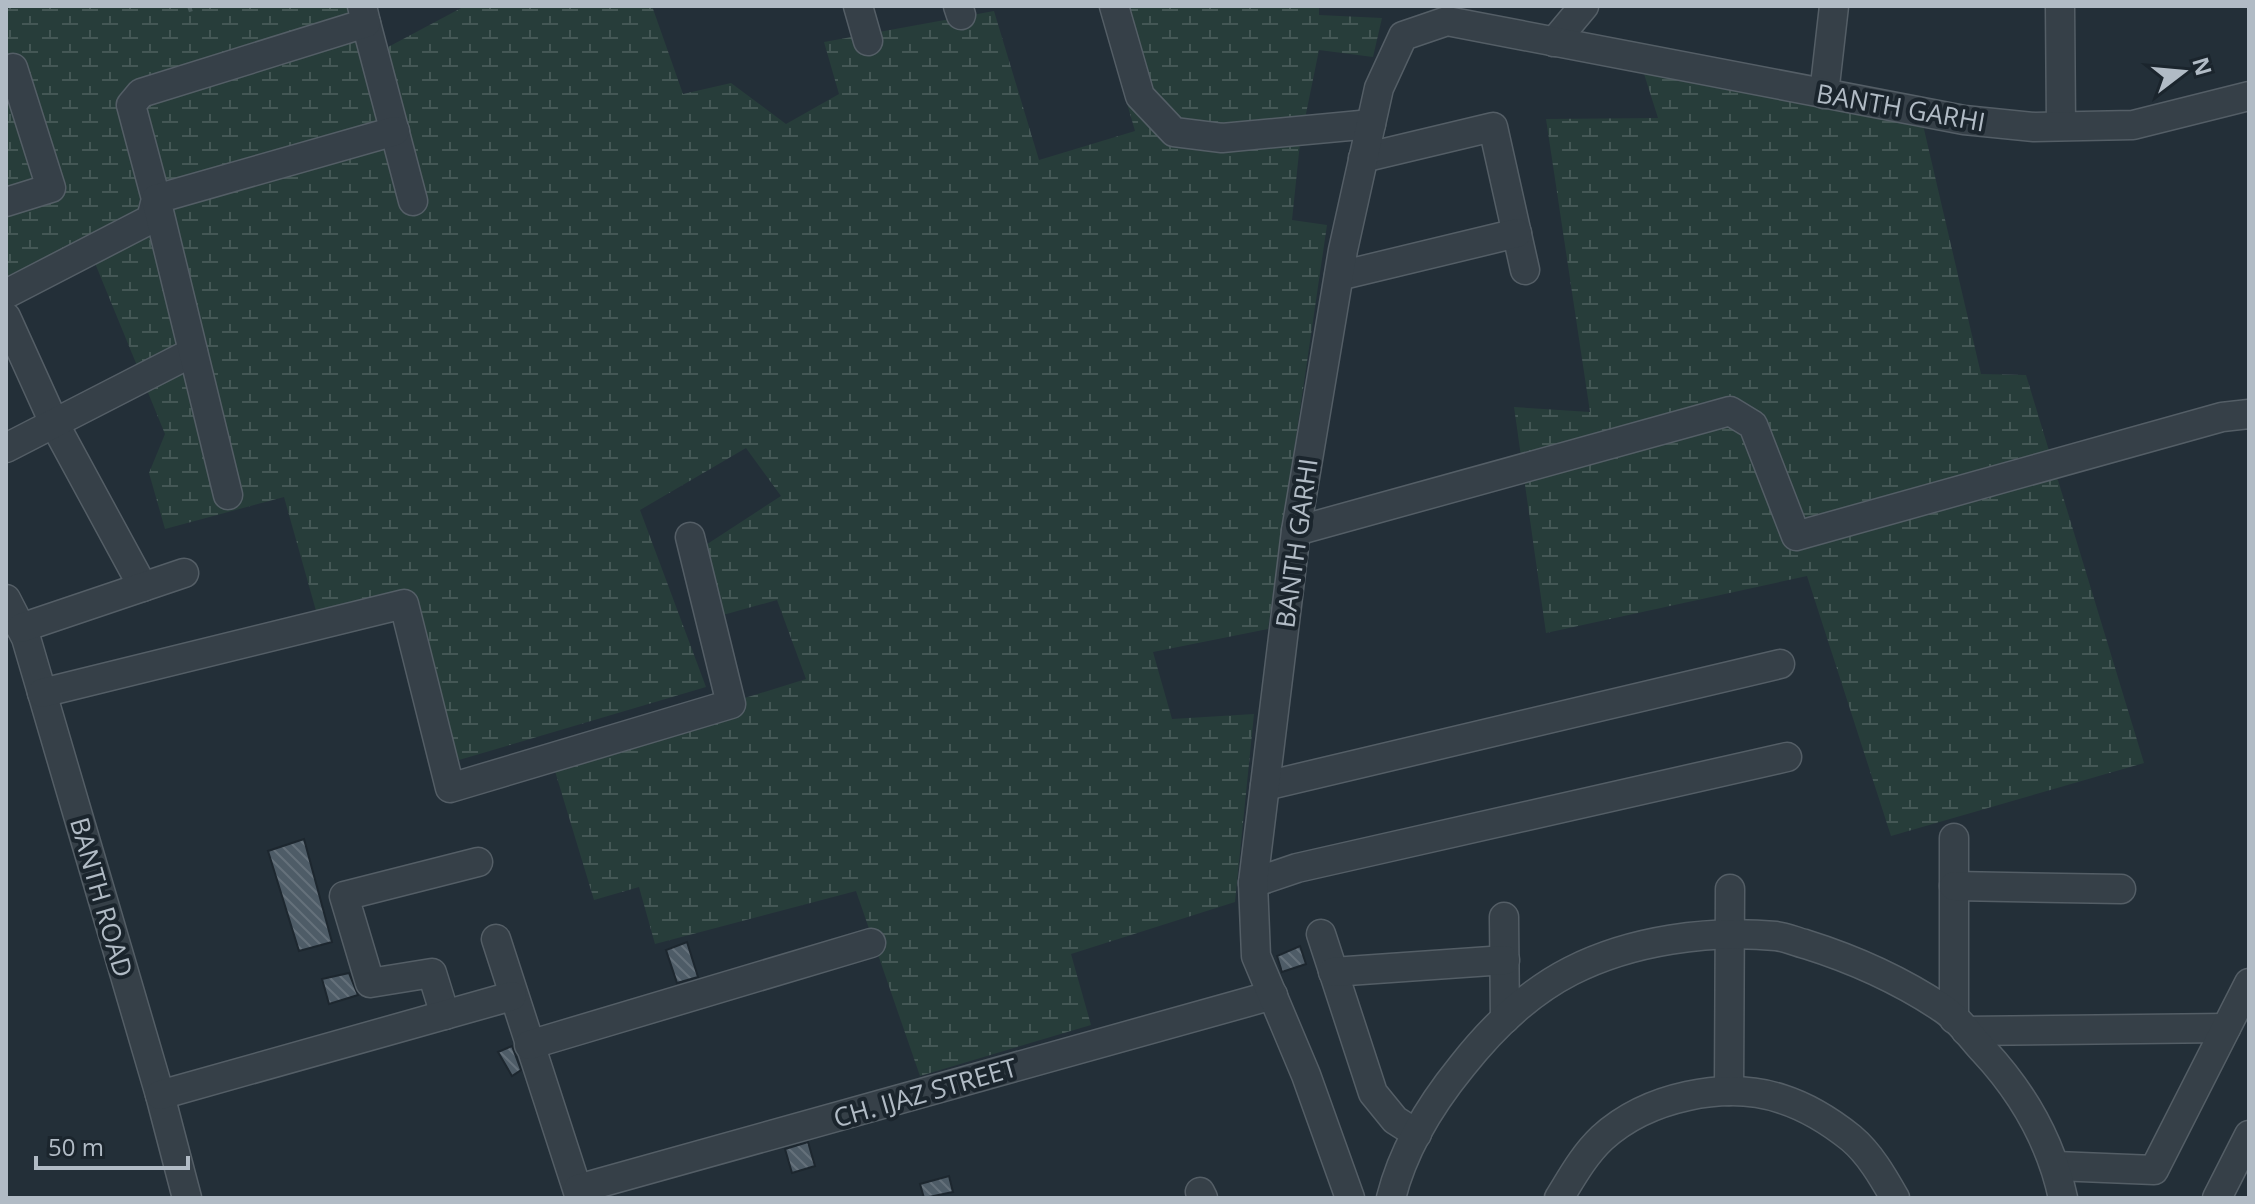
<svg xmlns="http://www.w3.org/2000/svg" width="2255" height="1204" viewBox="0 0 2255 1204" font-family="'Open Sans',sans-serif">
<defs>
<pattern id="wetland-marsh" width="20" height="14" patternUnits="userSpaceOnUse" patternTransform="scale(2)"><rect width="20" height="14" fill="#273d3a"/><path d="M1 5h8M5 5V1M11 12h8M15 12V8" fill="none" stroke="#445755"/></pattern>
<pattern id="building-back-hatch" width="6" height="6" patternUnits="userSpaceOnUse" patternTransform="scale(2)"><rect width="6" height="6" fill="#4e5c67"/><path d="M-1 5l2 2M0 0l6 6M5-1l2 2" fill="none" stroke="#65717b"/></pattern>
</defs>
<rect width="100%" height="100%" fill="#232f38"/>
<g fill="url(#wetland-marsh)">
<polygon points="6,6 350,6 375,54 465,6 652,6 683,94 731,83 786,124 839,94 824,42 994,11 1039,160 1135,131 1099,6 1319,6 1319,15 1382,18 1373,57 1319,50 1300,143 1292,220 1327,225 1268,629 1153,652 1172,719 1254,714 1235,902 1071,954 1091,1025 920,1076 856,891 655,944 639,887 594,900 551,758 806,679 777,600 723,615 695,552 781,496 746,448 640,510 706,687 459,760 404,604 320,625 284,497 165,529 149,473 165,434 90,251 6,294"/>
<polygon points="1639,58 1920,112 1981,374 2026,375 2144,763 1891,836 1807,576 1546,633 1514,407 1590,412 1546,119 1658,118"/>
</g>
<g fill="url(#building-back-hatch)" stroke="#1d272f" stroke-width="2">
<polygon points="304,839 332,942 299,951 268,851"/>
<polygon points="687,942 698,977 677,983 666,950"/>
<polygon points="1300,946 1306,964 1282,972 1277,956"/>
<polygon points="349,973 358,995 329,1004 322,979"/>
<polygon points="512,1046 521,1070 512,1076 498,1052"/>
<polygon points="808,1142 815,1166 792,1173 785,1149"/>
<polygon points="949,1176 953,1192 924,1198 920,1184"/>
</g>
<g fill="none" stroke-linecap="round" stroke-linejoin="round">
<g stroke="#545e66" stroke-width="31">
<g id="minor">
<polyline points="858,6 868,41"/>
<polyline points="958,6 961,15"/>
<polyline points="1114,6 1140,96 1174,132 1222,138 1371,124"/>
<polyline points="2060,6 2061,126"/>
<polyline points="366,23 413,201"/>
<polyline points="1554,42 1584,6"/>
<polyline points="1824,94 1834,6"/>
<polyline points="1363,158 1493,127 1525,270"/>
<polyline points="6,202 51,188 13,68"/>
<polyline points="1339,276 1517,233"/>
<polyline points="6,294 151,219 156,199 131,105 141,93 366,23 362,6"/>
<polyline points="6,317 54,423 143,587"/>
<polyline points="6,448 193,352"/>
<polyline points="228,495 156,199 395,131"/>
<polyline points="1296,531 1730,411 1753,425 1796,536 2222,417 2249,414"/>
<polyline points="6,599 26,638 160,1095 187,1198"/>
<polyline points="21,628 184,573"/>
<polyline points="42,693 404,604 450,788 731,704 690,537"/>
<polyline points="1265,786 1780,664"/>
<polyline points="1954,838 1954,1019"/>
<polyline points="1253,883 1297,868 1787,757"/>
<polyline points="1954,886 2121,889"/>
<polyline points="1504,917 1505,1019"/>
<polyline points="1321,934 1373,1093 1395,1120 1417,1134"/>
<polyline points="496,939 580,1198"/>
<polyline points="1333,972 1505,960"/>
<polyline points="445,1015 432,973 370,983 344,896 478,862"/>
<polyline points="1966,1031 2226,1028"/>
<polyline points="529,1045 871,943"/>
<polyline points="1729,1091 1730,889"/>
<polyline points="160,1095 512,996"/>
<polyline points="2056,1166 2154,1170 2249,983"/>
<polyline points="578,1189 1273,995"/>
<polyline points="1200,1192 1203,1198"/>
<polyline points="1350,1198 1306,1075 1256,956 1253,883 1296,531 1343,250 1379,88 1403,36 1447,21 1964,120 2034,127 2133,125 2249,96"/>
<path d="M1391 1198C1403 1150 1431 1104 1462 1066 1491 1029 1528 993 1571 971 1632 940 1708 930 1776 936 1786 937 1796 942 1805 944 1853 959 1900 980 1942 1008 1958 1018 1971 1037 1984 1051 2023 1093 2051 1142 2063 1198"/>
<path d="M1559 1198C1572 1177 1584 1155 1602 1138 1647 1097 1725 1080 1782 1099 1807 1107 1831 1122 1851 1138 1870 1154 1883 1177 1895 1198"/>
<polyline points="2217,1198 2249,1135"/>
</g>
</g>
<polyline stroke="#465959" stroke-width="4" stroke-dasharray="6 6" stroke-linecap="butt" points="189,6 192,15"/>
<use href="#minor" stroke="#364048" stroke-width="28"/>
</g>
<g text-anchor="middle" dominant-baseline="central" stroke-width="8" stroke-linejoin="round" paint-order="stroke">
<g font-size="26" fill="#b1bbc5" stroke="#1b252d">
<text transform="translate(1901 107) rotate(10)">BANTH GARHI</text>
<text transform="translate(1296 543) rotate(-82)">BANTH GARHI</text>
<text transform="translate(102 897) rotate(74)">BANTH ROAD</text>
<text transform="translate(925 1092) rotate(-16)">CH. IJAZ STREET</text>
</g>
</g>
<rect width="2255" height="1204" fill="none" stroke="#b1bbc5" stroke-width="16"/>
<g transform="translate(2183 72) rotate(74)" stroke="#1b252d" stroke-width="6" paint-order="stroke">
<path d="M0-6L14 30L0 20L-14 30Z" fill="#b1bbc5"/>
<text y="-12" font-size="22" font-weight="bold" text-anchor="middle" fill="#b1bbc5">N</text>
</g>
<path d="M36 1156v12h152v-12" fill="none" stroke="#b1bbc5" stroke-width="4"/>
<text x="48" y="1156" font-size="24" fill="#b1bbc5" stroke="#1b252d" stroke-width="6" paint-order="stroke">50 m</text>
</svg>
